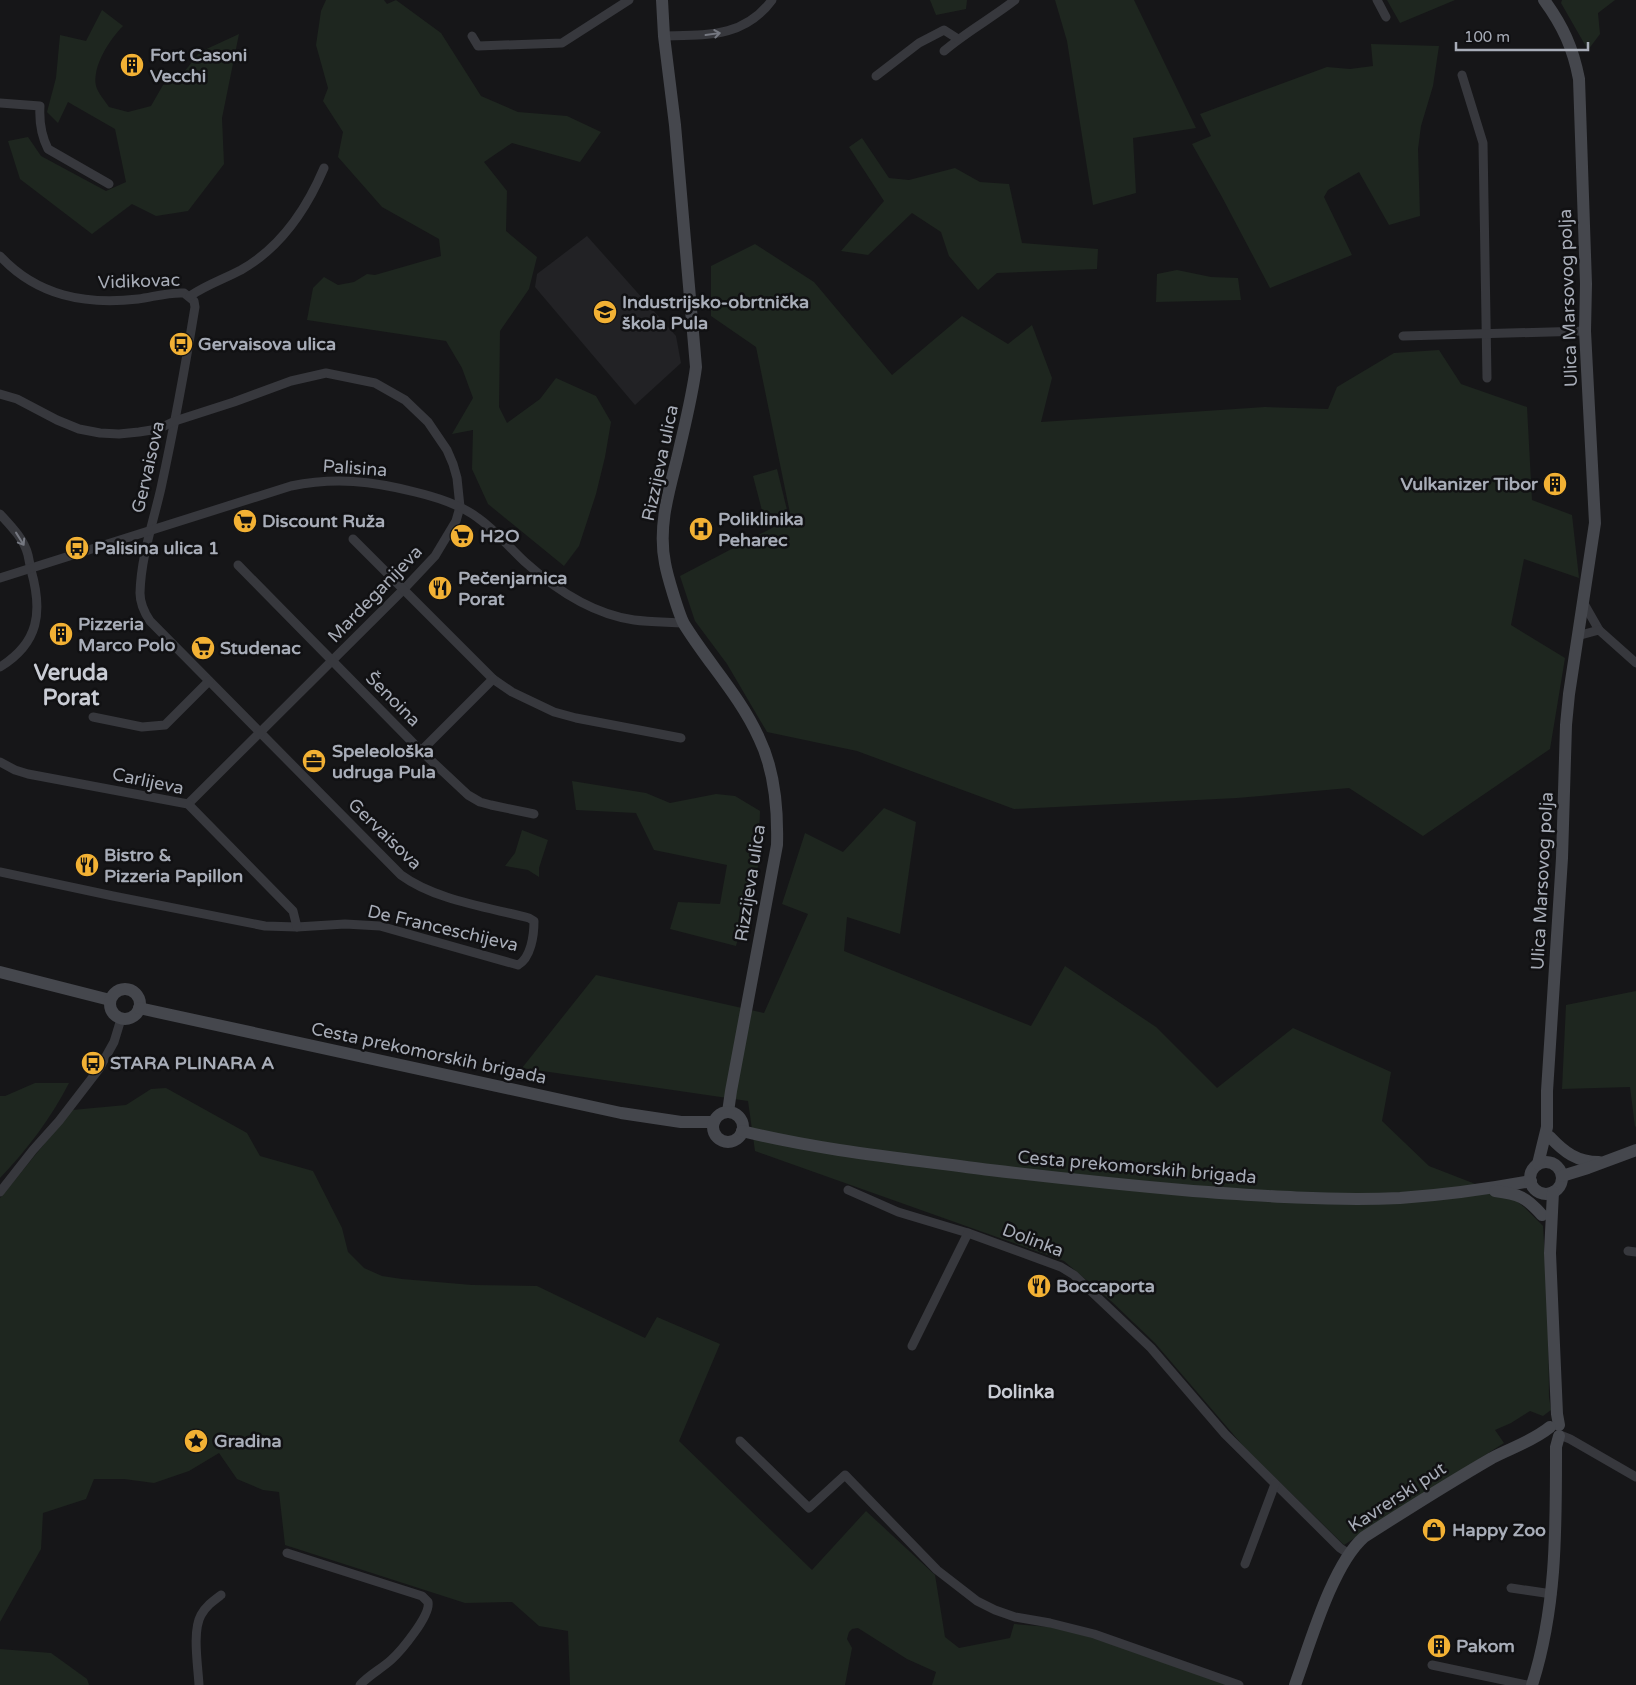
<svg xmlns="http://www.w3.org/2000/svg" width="1636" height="1685" viewBox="0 0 1636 1685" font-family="'Varela Round',sans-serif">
<rect width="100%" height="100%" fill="#161618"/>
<polygon fill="#222225" points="587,236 676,336 681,363 635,405 535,287 537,274"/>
<g fill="#1e261f">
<polygon points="326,0 384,0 387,4 396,0 441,33 481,96 518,112 567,116 601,132 580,162 512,143 484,162 507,191 506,231 537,257 529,289 500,331 499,407 507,423 540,399 556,378 596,396 611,422 605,457 596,494 579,546 564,566 488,504 472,469 473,430 452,434 473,398 462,368 446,341 307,320 313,288 324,277 338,285 354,282 367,274 375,275 441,256 439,239 382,207 338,157 343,132 323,101 328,88 316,45 321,11"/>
<polygon points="930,0 967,0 966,9 936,15"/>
<polygon points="1055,0 1134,0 1196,128 1133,138 1136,193 1093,205 1067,41"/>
<polygon points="1387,0 1455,0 1400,23"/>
<polygon points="1562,0 1615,0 1598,13 1600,34 1588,50 1561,3"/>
<path d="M102 10 123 26C110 39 92 66 96 86 98 93 105 101 109 107L128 112 151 106 163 85 184 72 200 52 239 34 222 118 224 164 188 211 156 216 132 204 92 234 20 179 8 141 28 137 41 156 106 191 126 182 115 129 68 102 58 123 47 112 56 78 60 35 86 41Z"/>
<polygon points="1371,44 1439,46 1433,86 1421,126 1418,149 1420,216 1389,225 1359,172 1328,190 1324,197 1352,255 1270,288 1222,197 1192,144 1211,136 1200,114 1327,67 1350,69 1373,66"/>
<polygon points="862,138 889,178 909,180 955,168 980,182 1009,184 1022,243 1098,249 1097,269 997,273 978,290 949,256 941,232 912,213 868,255 841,251 884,201 849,147"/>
<polygon points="755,244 814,282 892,375 962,316 1008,344 1032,325 1052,378 1041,422 1265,407 1328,409 1337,387 1394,353 1439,350 1461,384 1527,407 1532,500 1572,515 1579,578 1524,559 1511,625 1565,658 1550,749 1423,836 1349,788 1237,798 1014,809 857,751 767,732 727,664 695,621 680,576 791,518 756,347 711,316 711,266"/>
<polygon points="1177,270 1211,277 1238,278 1241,300 1156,302 1157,274"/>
<polygon points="777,469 788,514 765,522 753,476"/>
<polygon points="572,781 646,793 670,803 716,794 735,796 760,811 758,866 736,946 670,929 678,902 720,904 727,865 654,850 636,813 576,810"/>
<polygon points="884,808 916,822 900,934 847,917 844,951 1031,1026 1065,966 1156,1027 1217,1088 1293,1028 1391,1072 1382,1121 1429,1166 1514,1199 1524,1207 1543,1226 1548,1306 1549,1397 1551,1410 1543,1416 1530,1411 1511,1423 1495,1430 1504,1443 1344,1545 1245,1448 1155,1343 1111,1301 1064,1261 755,1151 748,1101 522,1068 596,975 764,1013 808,914 782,904 805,833 843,852"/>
<polygon points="522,830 548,840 539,868 539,877 528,870 505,866 515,853"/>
<polygon points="1636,991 1636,1126 1635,1127 1630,1087 1562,1089 1566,1005"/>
<path d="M35 1083H69C51 1118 27 1150 0 1178V1096H5Z"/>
<polygon points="166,1088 247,1133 260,1156 313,1171 342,1228 348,1252 364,1268 382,1276 402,1279 472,1285 537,1286 645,1338 657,1317 720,1344 679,1441 812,1570 866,1511 935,1575 945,1637 959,1648 1010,1638 1014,1624 1062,1628 1172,1664 1229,1685 932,1685 936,1672 907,1659 858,1628 852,1629 849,1632 847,1639 852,1648 845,1685 570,1685 568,1631 539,1626 512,1602 465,1603 285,1545 279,1492 263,1490 237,1479 219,1453 189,1471 154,1483 124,1479 94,1479 86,1499 43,1513 41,1549 0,1622 0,1198 72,1110 126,1105 151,1089"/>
<polygon points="0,1649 51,1653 87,1679 89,1685 0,1685"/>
</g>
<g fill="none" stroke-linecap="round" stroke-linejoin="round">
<g stroke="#37383d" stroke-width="9">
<polyline points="1377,0 1386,17"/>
<polyline points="472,36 478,46 562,43 629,0"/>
<path d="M664 36C706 35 744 38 772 0"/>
<path d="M944 51C966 32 992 18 1015 0"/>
<polyline points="1462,75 1483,143 1487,378"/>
<polyline points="876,76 919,43 944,30 958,39"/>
<path d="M0 103 40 106C39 122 41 135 48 149L109 184"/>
<path d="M0 256C37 296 85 305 138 299 153 297 169 292 184 293L194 301 195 307C185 368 174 428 161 488 153 523 141 557 140 593 140 604 144 612 150 621L401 875C435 900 487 907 529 918L534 921C534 935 531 958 518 965L380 926 345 924 297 927 265 926 113 896 0 872"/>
<path d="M190 296C206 285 224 279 241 270 280 248 307 208 324 168"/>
<polyline points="1403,336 1585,331"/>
<polyline points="0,394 17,399 57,420 79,429 100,433 119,434 139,432 158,429 175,421 234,402 291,381 326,373 375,383 405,400 428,422 447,450 453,464 457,478 460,507 456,521 435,556 403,590 188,804"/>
<path d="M0 514C11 526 24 539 28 555 29 560 30 565 31 570 43 612 39 643 0 667"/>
<polyline points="353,539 493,679 512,692 554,712 576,718 681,738"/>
<polyline points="238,565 421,751 468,795 480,802 491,805 534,814"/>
<path d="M0 578 291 486C335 477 372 481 415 492 436 497 460 504 478 518 495 530 509 547 525 562 555 589 592 614 634 620 650 622 667 622 683 623"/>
<polyline points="1583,602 1599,630"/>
<polyline points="1577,636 1599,630 1636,663"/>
<polyline points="93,717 142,727 165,725 209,681"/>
<polyline points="421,751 493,679"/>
<polyline points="0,762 15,770 28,774 188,804 293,911 297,927"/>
<polyline points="848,1190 898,1212 968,1233 1061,1267 1074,1275 1151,1348 1225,1434 1340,1548 1349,1554"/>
<polyline points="0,1192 33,1150 59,1121 99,1069 114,1042 121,1019"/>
<polyline points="1628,1251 1636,1252"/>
<polyline points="912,1346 968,1233"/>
<polyline points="1560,1435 1570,1439 1636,1477"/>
<polyline points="740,1441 809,1508 845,1475 937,1570 977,1601 995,1610 1015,1617 1050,1623 1094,1634 1239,1685"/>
<path d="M287 1553 422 1596 428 1602C431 1615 401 1651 391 1660 381 1669 369 1675 360 1685"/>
<polyline points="1245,1564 1275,1484"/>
<polyline points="1511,1588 1552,1594"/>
<polyline points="1432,1665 1527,1685"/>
<path d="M199 1685C198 1666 192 1631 201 1615 206 1606 213 1601 221 1595"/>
</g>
<g stroke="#45474d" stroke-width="12">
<path d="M662 0 664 36 675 125 696 367C692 398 684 428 677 459 668 494 658 528 665 563 667 575 679 615 684 624 708 663 740 696 759 738 775 771 778 809 777 845L731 1091 728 1112"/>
<polyline points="0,972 110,1000"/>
<circle cx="125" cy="1004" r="15"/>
<polyline points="139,1008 621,1113 681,1122 714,1122"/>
<circle cx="728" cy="1127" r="15"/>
<path d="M742 1131C823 1151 908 1159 990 1170 1058 1178 1125 1185 1193 1191 1262 1196 1331 1201 1400 1198 1444 1195 1488 1189 1531 1181"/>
<path d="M1550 1137C1564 1152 1577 1162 1599 1162"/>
<circle cx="1546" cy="1178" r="16"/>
<path d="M1538 1164 1547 1127V1091L1562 858 1566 725 1569 694 1595 523 1585 331 1586 284 1579 79C1573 48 1563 26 1544 0"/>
<polyline points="1562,1176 1588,1168 1636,1150"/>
<path d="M1495 1191C1519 1194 1526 1197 1542 1215"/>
<polyline points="1553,1192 1550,1253 1557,1414 1559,1425"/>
<path d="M1295 1685C1310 1644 1332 1565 1364 1537 1406 1510 1449 1483 1492 1458 1511 1448 1533 1441 1550 1427"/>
<path d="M1532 1685C1557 1607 1556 1527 1556 1447L1559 1436"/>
</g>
</g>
<defs><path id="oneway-shaft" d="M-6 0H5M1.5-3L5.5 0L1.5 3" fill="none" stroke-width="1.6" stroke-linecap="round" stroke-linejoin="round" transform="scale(1.25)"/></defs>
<g stroke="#757881">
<use href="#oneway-shaft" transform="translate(713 34) rotate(-8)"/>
<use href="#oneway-shaft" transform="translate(20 539) rotate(58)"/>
</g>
<defs>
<g id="building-disc" transform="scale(1.25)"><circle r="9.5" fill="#f2b134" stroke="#111113"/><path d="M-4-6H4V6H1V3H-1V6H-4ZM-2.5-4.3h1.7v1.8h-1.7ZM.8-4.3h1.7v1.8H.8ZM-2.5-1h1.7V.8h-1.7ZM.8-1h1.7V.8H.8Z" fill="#111"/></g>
<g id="school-disc" transform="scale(1.25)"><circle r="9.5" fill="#f2b134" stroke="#111113"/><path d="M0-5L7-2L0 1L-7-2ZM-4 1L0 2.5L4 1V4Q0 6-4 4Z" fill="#111"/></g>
<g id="bus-disc" transform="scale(1.25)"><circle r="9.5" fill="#f2b134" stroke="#111113"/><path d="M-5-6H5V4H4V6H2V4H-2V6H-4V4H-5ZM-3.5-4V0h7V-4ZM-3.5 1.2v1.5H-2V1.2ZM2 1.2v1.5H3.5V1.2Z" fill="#111"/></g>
<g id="supermarket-disc" transform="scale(1.25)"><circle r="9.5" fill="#f2b134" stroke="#111113"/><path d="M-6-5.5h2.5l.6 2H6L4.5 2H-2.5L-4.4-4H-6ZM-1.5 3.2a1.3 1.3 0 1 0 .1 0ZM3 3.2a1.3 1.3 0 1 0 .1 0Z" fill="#111"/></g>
<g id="hospital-disc" transform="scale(1.25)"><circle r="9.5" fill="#f2b134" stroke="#111113"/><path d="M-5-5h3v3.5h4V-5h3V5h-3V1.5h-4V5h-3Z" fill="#111"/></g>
<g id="restaurant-disc" transform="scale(1.25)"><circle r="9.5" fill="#f2b134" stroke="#111113"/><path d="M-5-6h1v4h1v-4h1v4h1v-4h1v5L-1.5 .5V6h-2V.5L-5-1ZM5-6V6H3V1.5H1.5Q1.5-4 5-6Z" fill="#111"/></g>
<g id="office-disc" transform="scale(1.25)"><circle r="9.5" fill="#f2b134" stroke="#111113"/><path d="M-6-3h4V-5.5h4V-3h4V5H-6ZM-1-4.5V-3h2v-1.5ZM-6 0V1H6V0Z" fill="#111"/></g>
<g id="sight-disc" transform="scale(1.25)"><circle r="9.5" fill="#f2b134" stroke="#111113"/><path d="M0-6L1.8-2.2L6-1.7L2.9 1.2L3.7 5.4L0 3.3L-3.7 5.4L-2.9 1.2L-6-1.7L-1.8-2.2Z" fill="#111"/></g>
<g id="shop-disc" transform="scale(1.25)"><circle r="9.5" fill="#f2b134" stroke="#111113"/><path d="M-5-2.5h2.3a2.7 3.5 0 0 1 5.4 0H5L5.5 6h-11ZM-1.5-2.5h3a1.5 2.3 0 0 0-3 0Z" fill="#111"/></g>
</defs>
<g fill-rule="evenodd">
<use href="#building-disc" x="132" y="65"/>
<use href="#school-disc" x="605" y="312"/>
<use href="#bus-disc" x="181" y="344"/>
<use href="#building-disc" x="1555" y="484"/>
<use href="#supermarket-disc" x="245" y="521"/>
<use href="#hospital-disc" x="701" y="529"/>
<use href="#supermarket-disc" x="462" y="536"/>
<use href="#bus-disc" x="77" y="548"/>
<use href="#restaurant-disc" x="440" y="588"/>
<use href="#building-disc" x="61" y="634"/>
<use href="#supermarket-disc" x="203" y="648"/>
<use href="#office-disc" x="314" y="761"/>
<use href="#restaurant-disc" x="87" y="865"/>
<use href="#bus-disc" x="93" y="1063"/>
<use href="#restaurant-disc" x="1039" y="1286"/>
<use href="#sight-disc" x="196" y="1441"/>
<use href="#shop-disc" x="1434" y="1530"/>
<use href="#building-disc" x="1439" y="1646"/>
</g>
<g text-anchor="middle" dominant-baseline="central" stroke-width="5" stroke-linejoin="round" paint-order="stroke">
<g font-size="18" font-weight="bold" fill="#a8adb8" stroke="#111113" text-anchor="start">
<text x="150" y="55">Fort Casoni<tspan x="150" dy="21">Vecchi</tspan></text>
<text x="622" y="302">Industrijsko-obrtnička<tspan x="622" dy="21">škola Pula</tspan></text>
<text x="198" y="344">Gervaisova ulica</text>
<text x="1538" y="484" text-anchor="end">Vulkanizer Tibor</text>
<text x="718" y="519">Poliklinika<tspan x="718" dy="21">Peharec</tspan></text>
<text x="262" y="521">Discount Ruža</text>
<text x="480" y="536">H2O</text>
<text x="94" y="548">Palisina ulica 1</text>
<text x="458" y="578">Pečenjarnica<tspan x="458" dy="21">Porat</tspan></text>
<text x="78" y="624">Pizzeria<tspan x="78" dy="21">Marco Polo</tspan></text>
<text x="220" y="648">Studenac</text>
<text x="332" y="751">Speleološka<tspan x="332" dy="21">udruga Pula</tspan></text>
<text x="104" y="855">Bistro &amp;<tspan x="104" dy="21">Pizzeria Papillon</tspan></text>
<text x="110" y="1063">STARA PLINARA A</text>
<text x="1056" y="1286">Boccaporta</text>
<text x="214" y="1441">Gradina</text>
<text x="1452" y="1530">Happy Zoo</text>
<text x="1456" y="1646">Pakom</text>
</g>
<g font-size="18" fill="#a8adb8" stroke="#111113">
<text transform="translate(139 281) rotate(-2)">Vidikovac</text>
<text transform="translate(1568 298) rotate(-92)">Ulica Marsovog polja</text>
<text transform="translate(660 463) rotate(-78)">Rizzijeva ulica</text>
<text transform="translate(148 467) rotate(-77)">Gervaisova</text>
<text transform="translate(355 468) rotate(4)">Palisina</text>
<text transform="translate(375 594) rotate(-46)">Mardeganijeva</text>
<text transform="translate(393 699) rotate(45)">Šenoina</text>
<text transform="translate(148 781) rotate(12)">Carlijeva</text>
<text transform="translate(385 834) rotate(44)">Gervaisova</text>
<text transform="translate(1542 881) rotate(-87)">Ulica Marsovog polja</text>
<text transform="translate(750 883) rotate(-81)">Rizzijeva ulica</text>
<text transform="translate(443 928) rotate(13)">De Franceschijeva</text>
<text transform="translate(429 1053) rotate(12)">Cesta prekomorskih brigada</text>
<text transform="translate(1137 1167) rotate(5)">Cesta prekomorskih brigada</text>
<text transform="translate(1033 1240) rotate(21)">Dolinka</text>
<text transform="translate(1397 1497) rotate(-33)">Kavrerski put</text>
</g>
<g font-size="19" font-weight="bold" fill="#c9ccd4" stroke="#111113">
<text x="1021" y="1392">Dolinka</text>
</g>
<g font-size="22" font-weight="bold" fill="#c9ccd4" stroke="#111113">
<text x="71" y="673">Veruda<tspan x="71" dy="25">Porat</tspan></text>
</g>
</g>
<path d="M1456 42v8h132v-8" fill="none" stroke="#a8adb8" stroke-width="2.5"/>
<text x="1464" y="42" font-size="15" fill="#a8adb8" stroke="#111113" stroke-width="4" paint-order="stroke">100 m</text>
</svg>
